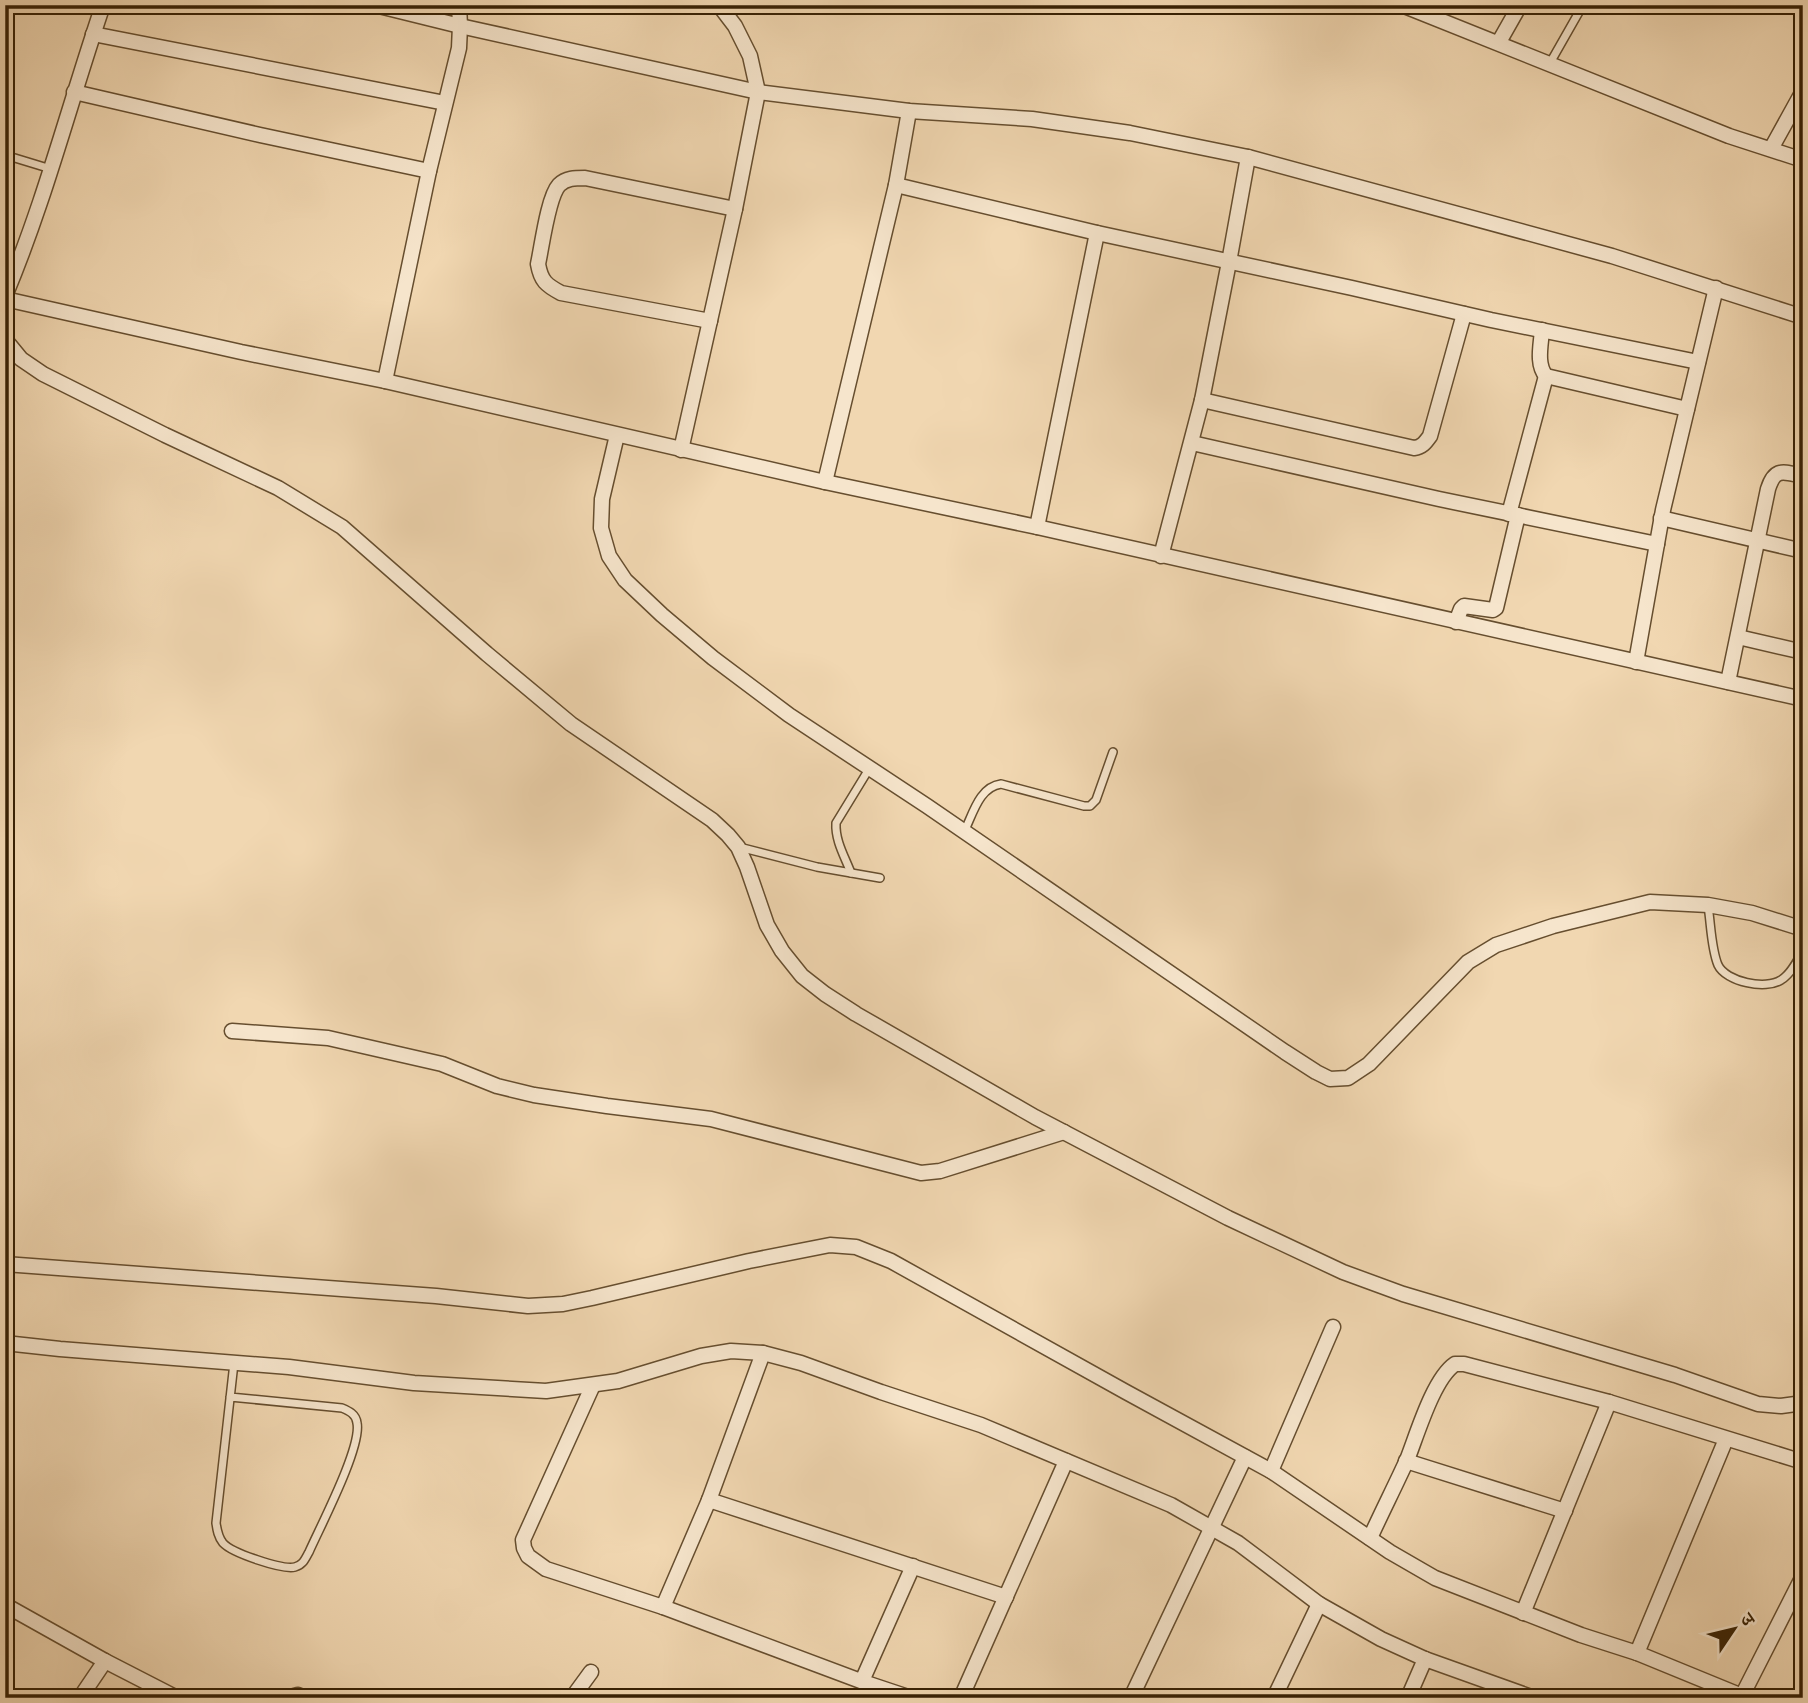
<svg xmlns="http://www.w3.org/2000/svg" width="1808" height="1703" viewBox="0 0 1808 1703" font-family="'EB Garamond','Noto Serif Devanagari',serif">
<rect width="100%" height="100%" fill="#f1d7b1"/>
<filter id="stains"><feTurbulence type="fractalNoise" baseFrequency=".00286" numOctaves="4"/><feColorMatrix values="0 0 0 0 .2 0 0 0 0 .09 0 0 0 0 .02 0 0 0 .5 -.17"/></filter>
<radialGradient id="worn" r=".72"><stop offset=".6" stop-color="#630" stop-opacity="0"/><stop offset="1" stop-color="#630" stop-opacity=".3"/></radialGradient>
<g fill="none" stroke-linecap="round" stroke-linejoin="round">
<g stroke="#664e2f" stroke-width="10">
<g id="service">
<polyline points="1550,63 1583,5"/>
<polyline points="5,155 51,169"/>
<path d="M964 832C973 814 979 787 1001 784L1084 806H1090L1096 800 1113 752"/>
<polyline points="739,847 817,867 880,878"/>
<path d="M851 873C845 857 835 841 836 823L869 769"/>
<path d="M1708 906C1711 924 1711 948 1718 965 1726 982 1766 990 1781 980 1791 974 1798 960 1803 950"/>
<path d="M230 1397 342 1408C349 1411 356 1414 357 1423 362 1447 320 1527 309 1552 305 1559 303 1565 295 1567 282 1570 232 1553 223 1543 218 1537 217 1530 216 1523L234 1363"/>
</g>
</g>
<g stroke="#664e2f" stroke-width="17">
<g id="minor">
<polyline points="375,5 460,26 758,92 909,111 1032,119 1130,133 1248,157 1612,256 1803,317"/>
<polyline points="1402,5 1729,136 1803,160"/>
<polyline points="93,34 445,103"/>
<polyline points="1499,42 1520,5"/>
<polyline points="74,92 260,135 429,171"/>
<polyline points="1771,149 1803,91"/>
<polyline points="896,185 1097,233 1352,288 1491,320 1698,362"/>
<path d="M5 296C45 201 70 102 103 5"/>
<polyline points="5,299 241,352 385,381 825,482 1037,527 1803,699"/>
<path d="M710 321 561 293C546 285 541 281 538 264 542 246 548 197 559 185 566 178 575 178 585 178L735 209"/>
<path d="M1542 330C1541 345 1536 364 1546 376L1687 409"/>
<polyline points="5,336 7,342 21,359 43,374 165,435 278,488 342,527 487,654 571,724 712,820 728,835 738,847 747,867 767,925 782,951 802,976 825,994 856,1014 1035,1117 1228,1218 1343,1272 1403,1294 1675,1375 1758,1404 1781,1406 1803,1403"/>
<polyline points="385,381 429,171 459,48 460,26 459,5"/>
<path d="M1202 400 1414 448C1422 447 1425 443 1430 436L1464 314"/>
<polyline points="617,435 602,499 601,528 609,556 625,580 662,615 713,658 789,715 927,806 1285,1052 1316,1072 1330,1079 1348,1078 1369,1064 1468,962 1496,945 1553,926 1650,902 1708,905 1752,913 1803,929"/>
<polyline points="1192,443 1439,499 1657,544"/>
<polyline points="681,450 735,209 758,92 750,56 735,26 719,5"/>
<polyline points="825,482 896,185 909,111"/>
<polyline points="1509,514 1546,376"/>
<polyline points="1661,518 1803,551"/>
<polyline points="1037,527 1097,233"/>
<polyline points="1161,556 1202,400 1229,262 1248,157"/>
<polyline points="1456,622 1461,609 1464,606 1493,610 1496,608 1518,515"/>
<polyline points="1738,637 1803,652"/>
<polyline points="1636,662 1663,510 1716,288"/>
<path d="M1728 682 1768 489C1775 467 1783 472 1803 476"/>
<polyline points="232,1031 328,1038 442,1064 497,1086 534,1095 607,1106 711,1119 921,1173 940,1171 1064,1132"/>
<polyline points="5,1264 436,1296 528,1306 563,1304 592,1298 749,1261 830,1245 856,1247 891,1261 1126,1392 1271,1471 1390,1552 1435,1578 1581,1635 1637,1653 1747,1698"/>
<polyline points="5,1343 60,1349 289,1367 414,1383 546,1391 618,1381 701,1356 731,1351 763,1353 801,1363 881,1392 981,1425 1171,1505 1238,1543 1319,1604 1381,1639 1425,1659 1534,1698"/>
<polyline points="593,1385 523,1540 524,1548 528,1556 546,1569 663,1607 866,1683 911,1698"/>
<polyline points="1406,1461 1565,1511"/>
<polyline points="1271,1471 1333,1327"/>
<polyline points="709,1500 1006,1597"/>
<path d="M1370 1538C1382 1512 1395 1486 1407 1460 1417 1435 1433 1379 1455 1364H1464L1609 1402 1803 1462"/>
<polyline points="5,1605 105,1661 177,1698"/>
<polyline points="663,1607 709,1500 763,1353"/>
<polyline points="1523,1613 1609,1402"/>
<polyline points="1637,1653 1726,1439"/>
<polyline points="862,1681 913,1566"/>
<polyline points="1742,1696 1803,1576"/>
<polyline points="80,1698 105,1661"/>
<polyline points="287,1698 298,1695 305,1698"/>
<polyline points="572,1698 591,1672"/>
<polyline points="961,1698 1066,1461"/>
<polyline points="1131,1698 1245,1457"/>
<polyline points="1274,1698 1319,1604"/>
<polyline points="1408,1698 1425,1659"/>
</g>
</g>
<use href="#service" stroke="#f6e5cc" stroke-width="7"/>
<use href="#minor" stroke="#f6e5cc" stroke-width="14"/>
</g>
<rect width="1808" height="1703" fill="none" stroke="#f1d7b1" stroke-width="28"/>
<rect x="7" y="7" width="1794" height="1689" fill="none" stroke="#372104" stroke-width="3.5"/>
<rect x="14" y="14" width="1780" height="1675" fill="none" stroke="#372104" stroke-width="2"/>
<g transform="translate(1734 1629) rotate(55)" stroke="#f6e5cc" stroke-width="5" paint-order="stroke">
<path d="M0-5L12 26L0 18L-12 26Z" fill="#372104"/>
<text y="-10" font-size="19" font-weight="bold" text-anchor="middle" fill="#372104">उ</text>
</g>
<rect width="100%" height="100%" filter="url(#stains)"/>
<rect width="100%" height="100%" fill="url(#worn)"/>
</svg>
